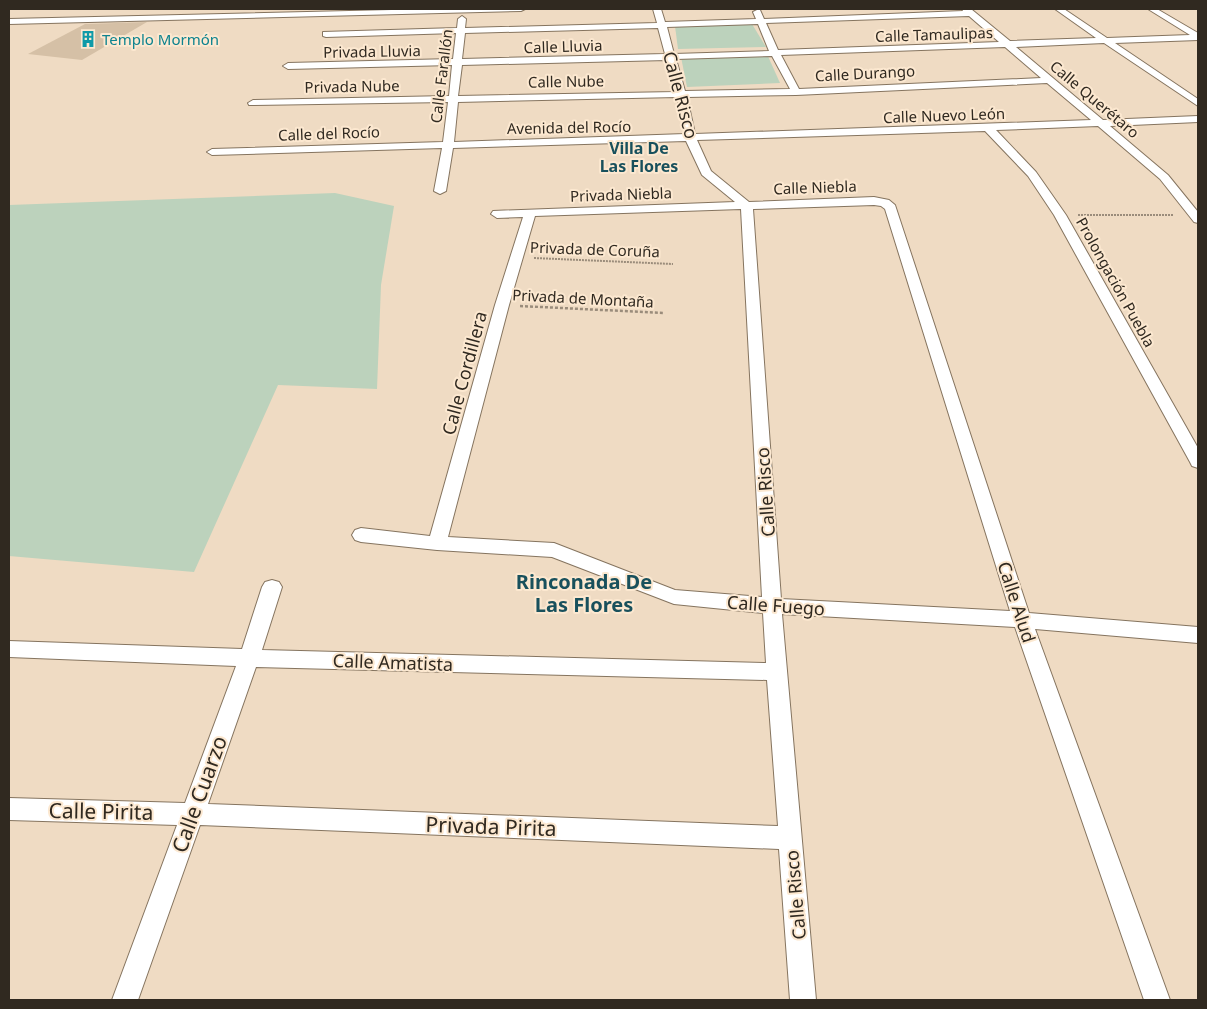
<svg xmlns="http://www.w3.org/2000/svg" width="1207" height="1009" viewBox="0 0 1207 1009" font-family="'Noto Sans',sans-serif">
<rect width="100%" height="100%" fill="#efdbc3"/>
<g fill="#bcd2bc">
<polygon points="752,24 766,47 678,49 675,26"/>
<polygon points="767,54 780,83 687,87 681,57"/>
<polygon points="335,193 394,206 381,285 377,389 278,385 194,572 9,556 9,205"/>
</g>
<polygon fill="#d5c0a6" points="147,22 82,60 28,54 85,24"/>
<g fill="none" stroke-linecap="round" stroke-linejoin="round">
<g stroke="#85745f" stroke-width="2">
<g id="street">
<polygon points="434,9 525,9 521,11 9,24 9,19"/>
<path d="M653 9H661L665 22 756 19 753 12 757 10H760L764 19 963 11 962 9H971L1010 41 1096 38 1055 9H1064L1107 38 1190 35 1148 9H1157L1198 33V40L1115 43 1198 99V106L1104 43 1016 47 1103 120 1198 116V122L1110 126 1168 175 1198 212V223L1194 222 1160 179 1098 126 996 130 1036 172 1066 215 1198 448V468L1192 466 1190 462 1054 215 1028 176 985 131 697 140 711 171 749 202 874 197 889 200 895 205 1029 613 1198 627V643L1035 629 1170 1000H1144L1015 627 782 614 816 1000H790L779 849 200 825 138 1000H112L177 825 9 820V798L185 803 236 666 9 657V641L242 649 262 587 265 582 272 580 279 582 282 587 262 650 766 663 763 613 674 604 552 557 437 550 361 542 355 540 352 535 355 530 361 528 430 536 495 305 523 217 497 218 491 214 493 211 735 202 702 175 686 141 453 148 446 191 440 194 434 191 442 148 212 155 207 152 212 149 443 142 448 102 249 105 248 103 253 100 449 96 452 65 288 69 283 66 288 63 453 59 456 33 326 37 323 36V32L457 28 458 19 462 16 466 19 465 28 657 23ZM969 16 999 42 778 50 766 23ZM758 24 769 51 674 54 667 27ZM658 28 665 54 462 59 465 33ZM1005 47 1041 78 799 89 781 55ZM772 56 790 89 685 91 676 59ZM667 60 676 92 458 96 462 65ZM1047 83 1091 120 695 134 687 97 796 95ZM677 97 685 134 454 142 458 102ZM874 205 881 206 885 209 1010 611 781 599 753 209ZM741 209 762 597 675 590 554 543 448 537 509 305 535 216ZM256 667 767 680 778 826 208 804Z"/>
</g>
</g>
<g stroke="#9a8c7b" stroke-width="2" stroke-dasharray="2 1" stroke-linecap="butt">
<polyline points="1078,215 1174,215"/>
<polyline points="534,258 673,264"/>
</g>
<polyline stroke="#9a8c7b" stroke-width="2.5" stroke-dasharray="3 2" stroke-linecap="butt" points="520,306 664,313"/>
<use href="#street" fill="#fff" fill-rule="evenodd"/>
</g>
<defs>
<g id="building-bare" transform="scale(1.35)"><path d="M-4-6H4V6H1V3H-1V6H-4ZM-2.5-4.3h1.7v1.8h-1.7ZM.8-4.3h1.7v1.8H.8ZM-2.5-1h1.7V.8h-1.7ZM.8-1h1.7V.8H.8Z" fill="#0f9aa8" stroke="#fce8d0" stroke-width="2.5" paint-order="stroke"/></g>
</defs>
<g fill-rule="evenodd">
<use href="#building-bare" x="88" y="39"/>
</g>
<g text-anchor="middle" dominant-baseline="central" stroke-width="4" stroke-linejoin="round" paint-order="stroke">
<g font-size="15" fill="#302920" stroke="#fce8d0">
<text transform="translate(934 34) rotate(-2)">Calle Tamaulipas</text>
<text transform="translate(563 46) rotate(-2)">Calle Lluvia</text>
<text transform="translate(372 51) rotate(-1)">Privada Lluvia</text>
<text transform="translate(865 73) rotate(-3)">Calle Durango</text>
<text transform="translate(441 76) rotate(-83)">Calle Farallón</text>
<text transform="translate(566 81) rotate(-1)">Calle Nube</text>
<text transform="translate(352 86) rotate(-1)">Privada Nube</text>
<text transform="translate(1095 99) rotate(40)">Calle Querétaro</text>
<text transform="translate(944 115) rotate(-2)">Calle Nuevo León</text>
<text transform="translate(569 127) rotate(-1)">Avenida del Rocío</text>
<text transform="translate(329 133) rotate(-2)">Calle del Rocío</text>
<text transform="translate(815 187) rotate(-2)">Calle Niebla</text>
<text transform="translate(621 194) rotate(-2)">Privada Niebla</text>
<text transform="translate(595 249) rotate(2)">Privada de Coruña</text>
<text transform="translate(1116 282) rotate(61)">Prolongación Puebla</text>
<text transform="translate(583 298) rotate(3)">Privada de Montaña</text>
</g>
<g font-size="15" fill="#0d838f" stroke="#fce8d0" text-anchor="start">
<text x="102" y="39">Templo Mormón</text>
</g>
<g font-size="16" font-weight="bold" fill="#18505c" stroke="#fce8d0">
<text x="639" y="148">Villa De<tspan x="639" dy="18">Las Flores</tspan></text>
</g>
<g font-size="18" fill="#302920" stroke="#fce8d0">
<text transform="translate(681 95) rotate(75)">Calle Risco</text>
<text transform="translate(464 373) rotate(-75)">Calle Cordillera</text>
<text transform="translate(765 492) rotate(-94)">Calle Risco</text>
<text transform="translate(1017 602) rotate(72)">Calle Alud</text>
<text transform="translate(776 605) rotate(4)">Calle Fuego</text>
<text transform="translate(393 662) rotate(2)">Calle Amatista</text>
<text transform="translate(795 895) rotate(-95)">Calle Risco</text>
</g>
<g font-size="20" font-weight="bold" fill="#18505c" stroke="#fce8d0">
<text x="584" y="581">Rinconada De<tspan x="584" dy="23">Las Flores</tspan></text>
</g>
<g font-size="21" fill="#302920" stroke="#fce8d0">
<text transform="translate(199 794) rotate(-70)">Calle Cuarzo</text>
<text transform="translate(101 811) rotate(1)">Calle Pirita</text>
<text transform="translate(491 826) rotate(2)">Privada Pirita</text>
</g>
</g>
<rect width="1207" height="1009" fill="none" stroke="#302920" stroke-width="20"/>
</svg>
